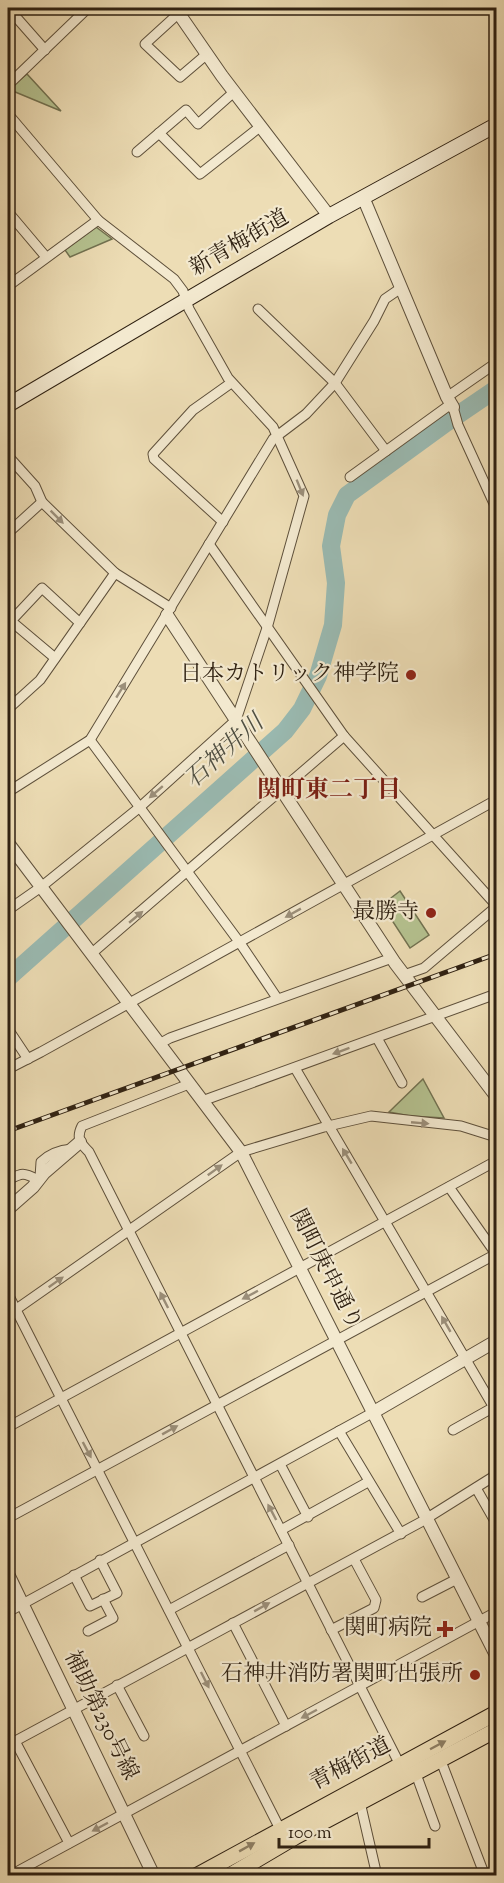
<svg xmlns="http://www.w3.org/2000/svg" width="504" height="1883" viewBox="0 0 504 1883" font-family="'Sorts Mill Goudy','Noto Serif JP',serif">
<rect width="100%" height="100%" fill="#edddb5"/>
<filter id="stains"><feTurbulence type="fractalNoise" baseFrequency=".00333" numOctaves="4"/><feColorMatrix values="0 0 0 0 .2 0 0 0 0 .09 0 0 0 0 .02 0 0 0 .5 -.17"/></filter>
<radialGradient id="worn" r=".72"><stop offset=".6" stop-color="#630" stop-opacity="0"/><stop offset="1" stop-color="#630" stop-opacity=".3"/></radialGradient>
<g fill="#b5c290" stroke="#727251" stroke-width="1.5">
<polygon points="27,74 61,111 8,89"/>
<polygon points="96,227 112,239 70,257 65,250"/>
<polygon points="400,891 429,935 410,948 382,905"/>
<polygon points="423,1079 444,1118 410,1116 389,1112"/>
</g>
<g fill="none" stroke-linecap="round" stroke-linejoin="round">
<polyline stroke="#9abbb3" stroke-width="18" points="8,978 285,731 302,709 318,676 333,625 336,583 331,546 337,515 347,495 446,423 496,389"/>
<g stroke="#5e503b" stroke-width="11">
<g id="minor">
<polyline points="8,8 45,50"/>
<polyline points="179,13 145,44 180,77 207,54"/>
<polyline points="8,85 88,8"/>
<polyline points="8,114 98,220 174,279 183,291 189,309 228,378 273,427 304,496 267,628 236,720 140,807 41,887 8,910"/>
<polyline points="159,133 200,174 261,126"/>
<polyline points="137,152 186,110 198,124 234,92"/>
<polyline points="8,212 46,257"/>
<polyline points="8,286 98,220"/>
<polyline points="258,309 335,383 386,451"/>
<polyline points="447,397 496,363"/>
<polyline points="453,407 458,425 496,508"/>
<polyline points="8,456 35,486 42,502 115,573 171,608"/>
<polyline points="350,477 451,404"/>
<polyline points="223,522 154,459 153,454 193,410 231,383"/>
<polyline points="8,533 42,502"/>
<polyline points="209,544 344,736 496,905"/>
<polyline points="55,658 11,621 42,588 80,623"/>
<polyline points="8,709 40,680 115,573"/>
<polyline points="90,740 240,943 277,998"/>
<polyline points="8,792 90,740 273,439 306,414 335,383 374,321 385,299 401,288"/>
<polyline points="91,954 344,736"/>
<polyline points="404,975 424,968 496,907"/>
<polyline points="8,1029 28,1059"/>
<polyline points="377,1038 402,1083"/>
<polyline points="159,1044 170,1038 392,958"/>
<polyline points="295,1068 496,1411"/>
<polyline points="8,1069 41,1052 496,800"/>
<path d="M189 1084 82 1126C76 1138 80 1143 89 1152L400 1765"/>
<polyline points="202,1101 496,994"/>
<path d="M40 1177 41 1162C50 1153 60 1150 72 1149"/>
<path d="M8 1180C22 1173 23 1172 38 1180"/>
<polyline points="8,1294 280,1829"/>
<polyline points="8,1315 241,1152 324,1127 371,1116 461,1126 496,1137"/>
<polyline points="8,1427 496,1161"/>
<polyline points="453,1430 494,1407"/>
<polyline points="339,1431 401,1534"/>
<polyline points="280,1464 308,1517"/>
<polyline points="476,1488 496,1523"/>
<polyline points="8,1518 496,1254 449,1187"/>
<polyline points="281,1530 368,1482"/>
<polyline points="74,1575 90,1606 117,1593 100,1560"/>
<polyline points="422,1597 457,1579"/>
<polyline points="169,1610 289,1545"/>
<polyline points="8,1612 372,1413"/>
<polyline points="233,1623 286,1726"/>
<polyline points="331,1630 374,1608 376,1600 354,1559"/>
<polyline points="88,1631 113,1618 103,1599"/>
<polyline points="117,1685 144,1736"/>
<polyline points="15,1741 69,1843"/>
<polyline points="8,1745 421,1522 496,1475"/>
<polyline points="441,1761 485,1876"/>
<polyline points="416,1774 435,1826"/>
<polyline points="360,1802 377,1876"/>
<polyline points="9,1876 496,1612"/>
</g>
</g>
<g stroke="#5e503b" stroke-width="14">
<g id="tertiary">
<polyline points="175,8 222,76 329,216"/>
<polyline points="363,197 447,397 453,407"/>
<polyline points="167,615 395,963 496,1096"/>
<polyline points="8,843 241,1152 496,1655"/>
<polyline points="8,1209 33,1187 44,1173 80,1142"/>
<polyline points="372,1413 496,1341"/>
<polyline points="8,1574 154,1876"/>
</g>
</g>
<g stroke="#2f2112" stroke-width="16">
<polyline id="secondary" points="8,405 329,216 496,125"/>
</g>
<g stroke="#2f2112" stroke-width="17">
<g id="primary">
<polyline points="196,1876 496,1713"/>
<polyline points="229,1876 295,1837 496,1730"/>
</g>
</g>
<use href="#minor" stroke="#f3e9cf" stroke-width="9"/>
<use href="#tertiary" stroke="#f3e9cf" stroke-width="12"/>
<use href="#secondary" stroke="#f3e9cf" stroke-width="14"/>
<use href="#primary" stroke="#edddb5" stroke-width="15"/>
<g stroke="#2f2112" stroke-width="5">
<polyline id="rail" points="8,1131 496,954"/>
</g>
<use href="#rail" stroke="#f3e9cf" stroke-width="3" stroke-dasharray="9" stroke-linecap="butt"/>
</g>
<defs><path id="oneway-solid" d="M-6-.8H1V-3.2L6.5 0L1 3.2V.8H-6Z" transform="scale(1.5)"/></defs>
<g fill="#9b8f7a">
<use href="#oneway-solid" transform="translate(300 488) rotate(68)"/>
<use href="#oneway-solid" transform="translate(57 517) rotate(45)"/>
<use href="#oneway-solid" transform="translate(121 690) rotate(-58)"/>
<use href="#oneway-solid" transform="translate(156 792) rotate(139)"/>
<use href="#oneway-solid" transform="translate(293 913) rotate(151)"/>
<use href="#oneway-solid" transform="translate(136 917) rotate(-40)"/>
<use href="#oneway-solid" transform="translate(341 1051) rotate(160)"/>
<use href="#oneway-solid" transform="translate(420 1123) rotate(5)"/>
<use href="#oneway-solid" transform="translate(347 1156) rotate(-121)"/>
<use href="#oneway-solid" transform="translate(215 1170) rotate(-36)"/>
<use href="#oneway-solid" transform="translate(56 1282) rotate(-35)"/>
<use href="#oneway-solid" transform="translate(250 1295) rotate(152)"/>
<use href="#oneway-solid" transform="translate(164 1300) rotate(-117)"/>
<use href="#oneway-solid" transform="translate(446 1324) rotate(-120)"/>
<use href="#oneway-solid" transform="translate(170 1430) rotate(-29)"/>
<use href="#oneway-solid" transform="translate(87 1450) rotate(62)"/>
<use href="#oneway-solid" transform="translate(272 1512) rotate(-118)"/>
<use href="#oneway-solid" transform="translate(262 1607) rotate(-29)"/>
<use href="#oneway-solid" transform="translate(205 1680) rotate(63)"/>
<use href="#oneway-solid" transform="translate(309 1714) rotate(152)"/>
<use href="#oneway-solid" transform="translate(100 1827) rotate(152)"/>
</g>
<g fill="#8e7f64">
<use href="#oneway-solid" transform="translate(438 1745) rotate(-28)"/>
<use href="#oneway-solid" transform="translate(247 1847) rotate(-29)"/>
</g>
<g fill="#8f2418" stroke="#f3e9cf" stroke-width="2">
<circle cx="411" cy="675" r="6"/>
<circle cx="431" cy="913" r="6"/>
<path d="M442 1620h6v6h6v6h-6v6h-6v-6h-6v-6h6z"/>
<circle cx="475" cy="1675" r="6"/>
</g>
<g text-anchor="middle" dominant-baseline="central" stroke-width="4.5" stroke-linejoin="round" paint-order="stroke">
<g font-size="22" fill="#2f2112" stroke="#f3e9cf">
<text transform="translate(240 244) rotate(-30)">新青梅街道</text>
<text transform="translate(325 1270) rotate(63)">関町庚申通り</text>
<text transform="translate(100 1716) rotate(64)">補助第230号線</text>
<text transform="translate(351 1765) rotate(-28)">青梅街道</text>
</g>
<g font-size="22" fill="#2f2112" stroke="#f3e9cf" text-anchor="end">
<text x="399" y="675">日本カトリック神学院</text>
<text x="419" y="913">最勝寺</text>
<text x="432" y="1629">関町病院</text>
<text x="463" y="1675">石神井消防署関町出張所</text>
</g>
<g font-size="24" font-style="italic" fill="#4f4f42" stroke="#f3e9cf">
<text transform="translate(225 752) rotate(-42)">石神井川</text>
</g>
<g font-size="24" font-weight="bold" fill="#7a1f14" stroke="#f3e9cf">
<text x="329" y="791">関町東二丁目</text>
</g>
</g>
<rect width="504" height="1883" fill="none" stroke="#edddb5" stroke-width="30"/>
<rect x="9" y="9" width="486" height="1865" fill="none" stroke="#2f2112" stroke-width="3"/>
<rect x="15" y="15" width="474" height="1853" fill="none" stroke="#2f2112" stroke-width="1.5"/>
<path d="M279 1838v9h150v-9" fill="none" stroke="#2f2112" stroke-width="3"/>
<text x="288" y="1838" font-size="18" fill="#2f2112" stroke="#f3e9cf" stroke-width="4.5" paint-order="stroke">100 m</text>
<rect width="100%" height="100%" filter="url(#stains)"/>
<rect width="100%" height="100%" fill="url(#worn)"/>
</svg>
